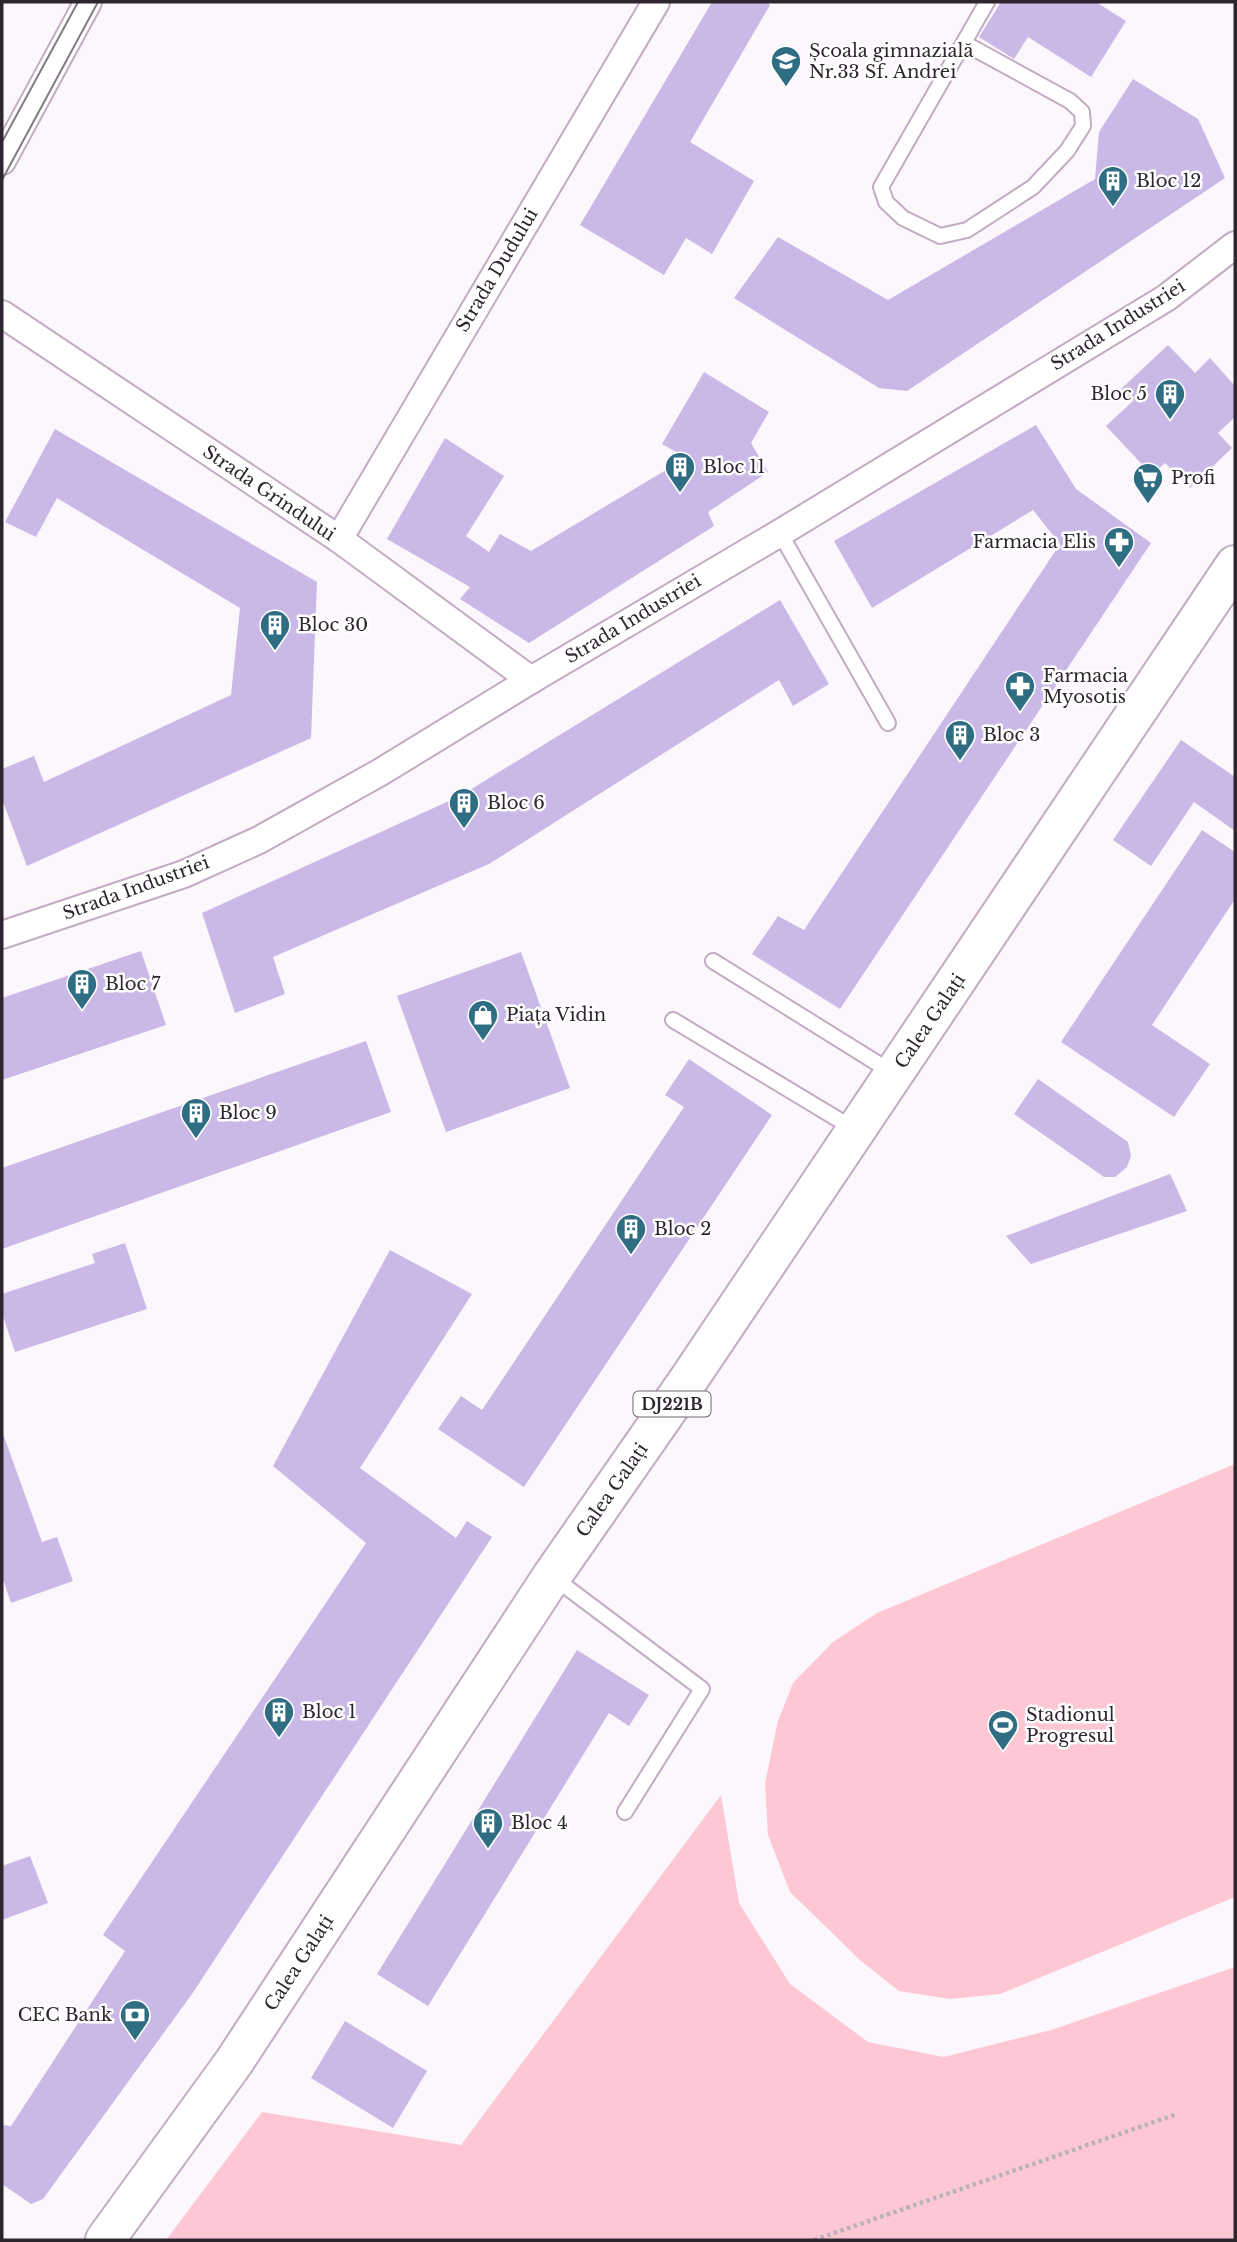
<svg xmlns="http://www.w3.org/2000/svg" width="1237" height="2242" viewBox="0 0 1237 2242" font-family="'Libre Baskerville',serif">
<rect width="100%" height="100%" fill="#fcf7fc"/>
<g fill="#fec7d4">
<polygon points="1235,1464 1235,1897 1000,1994 950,1999 899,1991 861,1961 790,1892 768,1835 765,1783 778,1721 793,1683 833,1642 877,1613"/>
<polygon points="721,1795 739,1903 790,1984 868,2042 944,2057 1051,2030 1235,1967 1235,2240 166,2240 262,2112 461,2145"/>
</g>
<g fill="#cab8e6">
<polygon points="712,2 766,2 770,5 690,142 754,181 712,254 686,238 664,275 580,225"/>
<polygon points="1001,2 1096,2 1126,21 1091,77 1028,37 1014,59 979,37"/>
<polygon points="1133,79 1198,119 1225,178 907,391 879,388 734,298 778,237 888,300 1095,179 1099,132"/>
<polygon points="1168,345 1195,373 1210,358 1235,386 1235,417 1218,433 1232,448 1190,488 1165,463 1152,475 1106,426 1133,401 1121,389"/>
<polygon points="704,372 769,412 751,443 768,472 708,512 714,526 529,643 460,599 470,587 387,539 445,438 504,476 466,536 489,552 500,534 531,551 671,467 678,453 662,444"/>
<polygon points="1036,425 1076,489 1151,543 840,1009 752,954 778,916 804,930 1060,544 1033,510 872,608 834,541"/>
<polygon points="55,429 317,582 311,738 27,866 2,799 2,769 34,756 44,782 231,695 240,608 57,498 36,537 5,522"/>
<polygon points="780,600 829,684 793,706 779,680 489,864 273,957 285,994 235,1013 202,913 460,796"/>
<polygon points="1181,740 1235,777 1235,831 1194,802 1151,866 1113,840"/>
<polygon points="1202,830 1235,852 1235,899 1152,1025 1210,1064 1174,1117 1061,1042"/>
<polygon points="141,951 166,1025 2,1080 2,998"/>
<polygon points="521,952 570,1088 446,1132 397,996"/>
<polygon points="366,1041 391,1112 2,1249 2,1168"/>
<polygon points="689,1059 772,1115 524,1487 438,1429 461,1396 482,1410 684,1107 665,1095"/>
<polygon points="1038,1079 1128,1142 1131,1156 1127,1167 1115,1177 1104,1177 1014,1114"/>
<polygon points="1170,1174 1187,1211 1031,1264 1006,1236"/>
<polygon points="125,1243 147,1309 15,1352 2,1313 2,1294 95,1263 92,1254"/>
<polygon points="390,1250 472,1294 360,1468 456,1538 467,1521 492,1537 192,1994 43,2199 31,2204 2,2184 2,2125 11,2126 125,1951 103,1935 366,1543 273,1466"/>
<polygon points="2,1431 42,1542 57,1537 73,1581 11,1603 2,1576"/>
<polygon points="577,1650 649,1695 629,1726 609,1713 428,2006 377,1974"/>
<polygon points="30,1856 48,1903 2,1920 2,1866"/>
<polygon points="345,2021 427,2071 393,2128 311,2078"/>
</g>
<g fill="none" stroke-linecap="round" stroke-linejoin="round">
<g stroke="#c2acc4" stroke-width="18">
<g id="lane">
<polyline points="964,43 1070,101 1082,112 1083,126 1067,151 1033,187 967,230 940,236 903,218 886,202 881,187 987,2"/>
<polyline points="780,533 888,723"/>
<polyline points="713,961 893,1073"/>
<polyline points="673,1020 854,1129"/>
<polyline points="553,1577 702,1689 625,1812"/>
</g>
</g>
<g stroke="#c2acc4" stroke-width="30">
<g id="street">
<polyline points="2,161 88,2"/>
<polyline points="2,314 339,539 531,680"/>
<polyline points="339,539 656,2"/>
<polyline points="2,935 184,874 259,840 379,773 531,680 780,533 1166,298 1235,245"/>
</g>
</g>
<g stroke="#c2acc4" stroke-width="42">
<polyline id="primary" points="105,2240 234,2062 552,1576 689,1379 1235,565"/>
</g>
<polyline stroke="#b9b3b9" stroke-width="4.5" stroke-dasharray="3.5 3.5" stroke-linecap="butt" points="814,2240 1177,2114"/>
<use href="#lane" stroke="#fff" stroke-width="14"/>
<use href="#street" stroke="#fff" stroke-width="26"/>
<use href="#primary" stroke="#fff" stroke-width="38"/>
<g stroke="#837c83" stroke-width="2">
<polyline points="2,142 78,2"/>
<polyline points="2,180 98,2"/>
</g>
</g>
<defs>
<g id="school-pin" transform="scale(1.575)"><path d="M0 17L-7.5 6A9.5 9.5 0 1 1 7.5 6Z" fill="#2f6d83" stroke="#fff"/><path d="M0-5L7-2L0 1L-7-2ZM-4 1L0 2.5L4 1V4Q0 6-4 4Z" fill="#fff"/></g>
<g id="building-pin" transform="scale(1.575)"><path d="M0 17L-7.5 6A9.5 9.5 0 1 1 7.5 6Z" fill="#2f6d83" stroke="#fff"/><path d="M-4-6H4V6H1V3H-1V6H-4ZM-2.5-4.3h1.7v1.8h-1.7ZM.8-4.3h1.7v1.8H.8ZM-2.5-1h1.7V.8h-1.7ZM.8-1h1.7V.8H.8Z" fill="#fff"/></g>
<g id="supermarket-pin" transform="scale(1.575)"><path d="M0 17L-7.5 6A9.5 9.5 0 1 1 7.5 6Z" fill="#2f6d83" stroke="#fff"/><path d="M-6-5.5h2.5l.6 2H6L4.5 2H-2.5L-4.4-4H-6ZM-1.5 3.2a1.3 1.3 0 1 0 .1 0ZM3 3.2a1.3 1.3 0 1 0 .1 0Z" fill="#fff"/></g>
<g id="pharmacy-pin" transform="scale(1.575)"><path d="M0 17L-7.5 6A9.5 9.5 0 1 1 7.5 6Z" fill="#2f6d83" stroke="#fff"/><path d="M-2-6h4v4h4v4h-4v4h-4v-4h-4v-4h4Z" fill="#fff"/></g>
<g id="shop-pin" transform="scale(1.575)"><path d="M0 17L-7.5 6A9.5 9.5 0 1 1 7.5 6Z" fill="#2f6d83" stroke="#fff"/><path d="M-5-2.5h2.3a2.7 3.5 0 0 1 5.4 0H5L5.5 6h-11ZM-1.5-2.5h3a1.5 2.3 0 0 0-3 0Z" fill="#fff"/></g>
<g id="stadium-pin" transform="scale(1.575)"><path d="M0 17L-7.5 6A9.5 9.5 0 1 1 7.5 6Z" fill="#2f6d83" stroke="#fff"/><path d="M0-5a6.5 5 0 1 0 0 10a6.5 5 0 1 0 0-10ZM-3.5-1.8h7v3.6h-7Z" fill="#fff"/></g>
<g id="bank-pin" transform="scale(1.575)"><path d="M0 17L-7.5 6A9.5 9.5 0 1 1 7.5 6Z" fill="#2f6d83" stroke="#fff"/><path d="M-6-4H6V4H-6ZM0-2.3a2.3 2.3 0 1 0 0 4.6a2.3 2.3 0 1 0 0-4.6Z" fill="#fff"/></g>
</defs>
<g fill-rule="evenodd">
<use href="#school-pin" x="786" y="61"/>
<use href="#building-pin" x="1113" y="181"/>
<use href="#building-pin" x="1170" y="394"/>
<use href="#building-pin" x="680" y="467"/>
<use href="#supermarket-pin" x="1148" y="478"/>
<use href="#pharmacy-pin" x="1119" y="542"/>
<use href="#building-pin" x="275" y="625"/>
<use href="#pharmacy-pin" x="1020" y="686"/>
<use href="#building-pin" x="960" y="735"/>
<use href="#building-pin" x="464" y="803"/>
<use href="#building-pin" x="82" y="984"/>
<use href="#shop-pin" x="483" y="1015"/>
<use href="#building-pin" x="196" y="1113"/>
<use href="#building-pin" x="631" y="1229"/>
<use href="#building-pin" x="279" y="1712"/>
<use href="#stadium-pin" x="1003" y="1725"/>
<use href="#building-pin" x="488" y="1823"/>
<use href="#bank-pin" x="135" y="2015"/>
</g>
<g text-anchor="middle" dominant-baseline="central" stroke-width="5" stroke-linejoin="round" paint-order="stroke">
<rect fill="#fff" stroke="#6d676d" stroke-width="2" x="633.5" y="1391.5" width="77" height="25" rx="5"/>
<g font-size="16" font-weight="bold" fill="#2e262f">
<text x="672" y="1404">DJ221B</text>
</g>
<g font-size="18" fill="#2e262f" stroke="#fff" text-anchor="start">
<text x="809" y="51">Școala gimnazială<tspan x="809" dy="21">Nr.33 Sf. Andrei</tspan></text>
<text x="1136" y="181">Bloc 12</text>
<text x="1147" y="394" text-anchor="end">Bloc 5</text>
<text x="703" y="467">Bloc 11</text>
<text x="1171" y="478">Profi</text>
<text x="1096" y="542" text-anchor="end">Farmacia Elis</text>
<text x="298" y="625">Bloc 30</text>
<text x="1043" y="676">Farmacia<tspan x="1043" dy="21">Myosotis</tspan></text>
<text x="983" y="735">Bloc 3</text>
<text x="487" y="803">Bloc 6</text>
<text x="105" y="984">Bloc 7</text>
<text x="506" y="1015">Piața Vidin</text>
<text x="219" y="1113">Bloc 9</text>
<text x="654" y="1229">Bloc 2</text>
<text x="302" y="1712">Bloc 1</text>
<text x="1026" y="1715">Stadionul<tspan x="1026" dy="21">Progresul</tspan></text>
<text x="511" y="1823">Bloc 4</text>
<text x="112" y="2015" text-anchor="end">CEC Bank</text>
</g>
<g font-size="18" fill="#2e262f" stroke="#fff">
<text transform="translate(497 270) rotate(-59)">Strada Dudului</text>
<text transform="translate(1118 325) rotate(-32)">Strada Industriei</text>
<text transform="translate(269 493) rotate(34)">Strada Grindului</text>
<text transform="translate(633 619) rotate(-31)">Strada Industriei</text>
<text transform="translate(136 888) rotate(-20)">Strada Industriei</text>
<text transform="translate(930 1021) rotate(-56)">Calea Galați</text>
<text transform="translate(612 1490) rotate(-55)">Calea Galați</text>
<text transform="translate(299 1963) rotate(-57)">Calea Galați</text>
</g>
</g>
<rect width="1237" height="2242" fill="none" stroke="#2e262f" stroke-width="7"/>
</svg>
